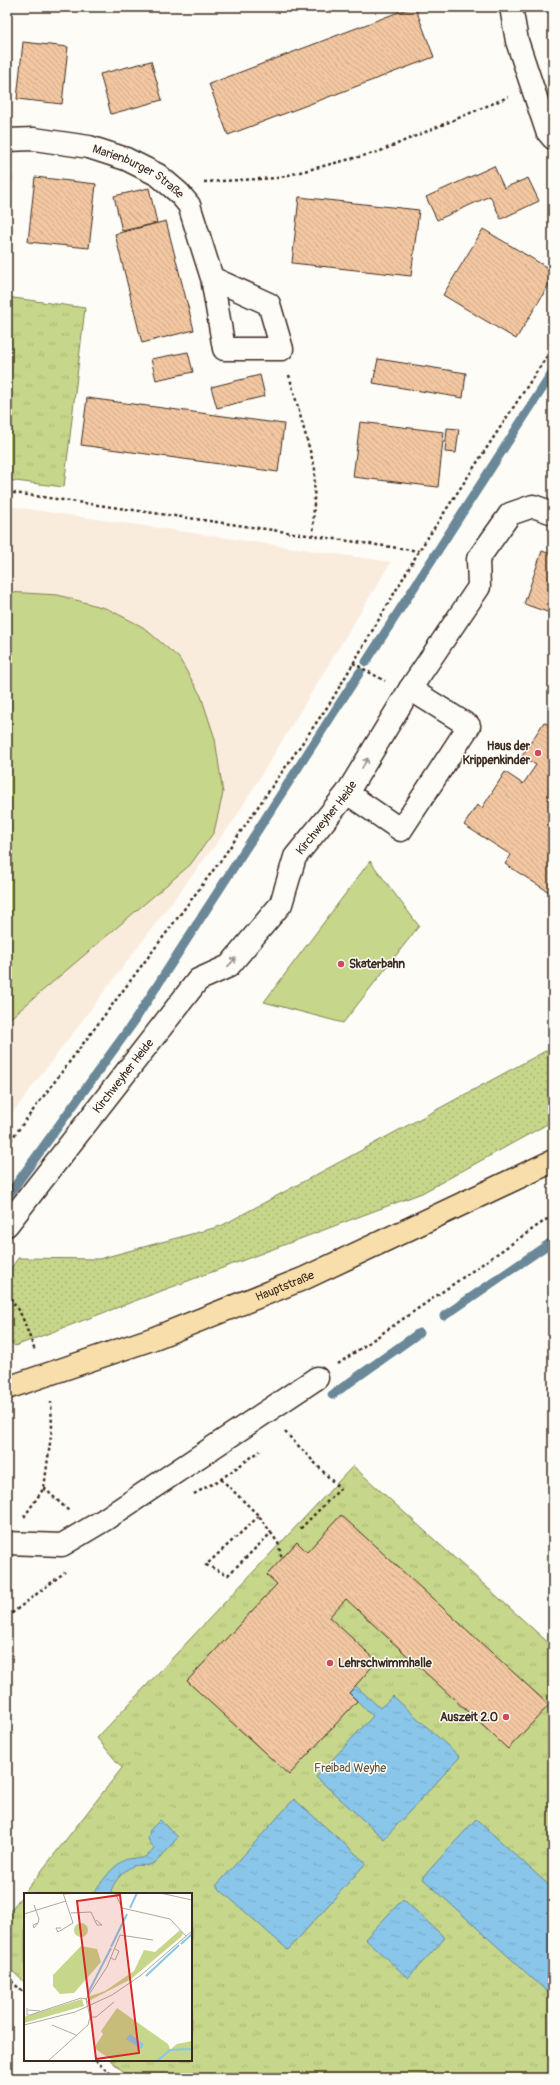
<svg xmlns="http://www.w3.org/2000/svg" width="560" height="2085" viewBox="0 0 560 2085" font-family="Pangolin,sans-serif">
<defs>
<pattern id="grass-dots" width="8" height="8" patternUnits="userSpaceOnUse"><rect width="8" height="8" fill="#c6d68a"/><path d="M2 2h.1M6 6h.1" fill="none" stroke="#abb877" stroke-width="1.8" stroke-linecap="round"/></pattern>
<pattern id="park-tufts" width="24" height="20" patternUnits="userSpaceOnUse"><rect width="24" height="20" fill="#c6d68a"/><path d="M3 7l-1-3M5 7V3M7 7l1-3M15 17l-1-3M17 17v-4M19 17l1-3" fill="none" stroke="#abb877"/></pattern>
<pattern id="water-ripples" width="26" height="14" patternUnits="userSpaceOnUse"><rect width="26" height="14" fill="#89c6e9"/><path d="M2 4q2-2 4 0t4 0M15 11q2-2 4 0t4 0" fill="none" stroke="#77aac7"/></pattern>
<pattern id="building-back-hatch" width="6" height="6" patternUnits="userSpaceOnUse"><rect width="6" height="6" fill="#f2c7a1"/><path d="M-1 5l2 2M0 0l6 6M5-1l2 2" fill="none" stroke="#d0ab8a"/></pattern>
</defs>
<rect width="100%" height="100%" fill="#fdfcf7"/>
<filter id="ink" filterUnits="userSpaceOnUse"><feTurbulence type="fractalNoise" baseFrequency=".025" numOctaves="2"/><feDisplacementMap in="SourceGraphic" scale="8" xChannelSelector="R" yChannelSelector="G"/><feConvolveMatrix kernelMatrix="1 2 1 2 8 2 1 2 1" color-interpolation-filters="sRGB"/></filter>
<g filter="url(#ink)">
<polygon fill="#faecdd" points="7,506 391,562 234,820 7,1120"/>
<polygon fill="url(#grass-dots)" stroke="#808054" points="553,1047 553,1121 422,1193 15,1346 7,1339 7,1274 18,1258 99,1259 221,1226"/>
<g fill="url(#park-tufts)" stroke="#808054">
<polygon points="7,297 85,308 64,487 7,480"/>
<polygon points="353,1466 553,1647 553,2078 131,2078 110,2060 191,2060 191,1894 25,1894 25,1983 7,1966 7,1915 122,1768 97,1738"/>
</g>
<g fill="#c6d68a" stroke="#808054">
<polygon points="7,592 58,595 108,609 143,627 179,658 201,696 215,739 223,793 214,832 190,865 7,1021"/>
<polygon points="370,861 419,926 343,1023 264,1002"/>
</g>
<g fill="url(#water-ripples)" stroke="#6a8898">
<polygon points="355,1685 380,1708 393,1696 460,1757 384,1839 316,1777 373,1716 349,1693"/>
<polygon points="294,1799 366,1863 288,1950 216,1886"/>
<polygon points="476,1819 553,1889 553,1997 422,1878"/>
<path d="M160 1820 178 1837C171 1845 162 1859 152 1864 145 1867 139 1864 133 1866 125 1869 110 1885 111 1894H92C102 1883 110 1868 123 1861 135 1854 141 1865 154 1849L148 1839 150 1830Z"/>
<polygon points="403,1899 445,1938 408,1978 365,1939"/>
</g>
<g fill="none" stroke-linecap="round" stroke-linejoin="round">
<g stroke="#6a8898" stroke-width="9">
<polyline points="366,662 553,372"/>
<polyline points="7,1197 133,1023 360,672"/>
<polyline points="444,1316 553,1241"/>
<polyline points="332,1395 419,1333"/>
</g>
</g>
<g fill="url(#building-back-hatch)" stroke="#3b2a1e">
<polygon points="412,7 415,7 434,57 228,135 209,84"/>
<polygon points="23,42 68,47 62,104 17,99"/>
<polygon points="151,61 162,100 111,114 100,74"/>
<polygon points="494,166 504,188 528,178 539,201 501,219 490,196 437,220 426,197"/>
<polygon points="7,177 12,177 7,220"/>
<polygon points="35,177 96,184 89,248 28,242"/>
<polygon points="149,188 157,223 122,231 114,196"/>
<polygon points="299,197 419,210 411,276 292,263"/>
<polygon points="166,221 194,330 142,343 115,234"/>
<polygon points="483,229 553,271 553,278 516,339 443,295"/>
<polygon points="188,352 193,372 156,380 151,359"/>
<polygon points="378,359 466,373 463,398 373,383"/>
<polygon points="260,375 265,396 217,408 211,387"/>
<polygon points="87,398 284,424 278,472 81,445"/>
<polygon points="360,422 444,432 438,487 353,477"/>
<polygon points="447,428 459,429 456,453 445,452"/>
<polygon points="542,551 553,555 553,614 524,604"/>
<polygon points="544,722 553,728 553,886 549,892 505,864 511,855 464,825 477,805 482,808 505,772 523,784 536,765 522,756"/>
<polygon points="341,1515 549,1705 508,1749 346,1599 329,1617 377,1661 349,1693 357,1701 289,1775 187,1681 277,1584 267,1575 297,1542 307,1552"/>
</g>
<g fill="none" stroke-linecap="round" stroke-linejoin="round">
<g stroke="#3b2a1e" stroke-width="25">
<g id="minor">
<polyline points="511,7 517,41 547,131 553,138"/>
<path id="s1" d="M7 140 34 139 89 147 126 159 158 175 179 193 189 205 212 278 224 349H282L269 304 212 278"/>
<polyline points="347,793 401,830 469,726 410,689"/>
<path id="s2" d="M7 1225 198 980 229 966 281 904 295 857 347 793 410 689 479 587 478 559 510 514 533 506 553 513"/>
<polyline points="7,1543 62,1545 104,1520 317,1378"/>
</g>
</g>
<g stroke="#3b2a1e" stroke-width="25">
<g id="major">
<path id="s3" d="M7 1388 152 1339 305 1278 553 1161"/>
</g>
</g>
<g stroke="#3b2a1e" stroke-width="2.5" stroke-dasharray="3 3" stroke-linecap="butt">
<polyline points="204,182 277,178 378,152 508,97"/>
<polyline points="289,375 315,469 313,535"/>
<polyline points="7,492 419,551"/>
<polyline points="353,663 385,681"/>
<polyline points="7,1145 221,860 330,703 419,551 553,347"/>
<polyline points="7,1293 22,1316 35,1351"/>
<polyline points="338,1364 553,1215"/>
<polyline points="285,1432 340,1489 300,1529"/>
<polyline points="221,1479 259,1516 271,1533"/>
<polyline points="44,1488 69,1511"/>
<polyline points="194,1494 221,1479 260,1451"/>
<polyline points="259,1516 206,1565 228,1575 271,1533 278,1543 282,1559"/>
<polyline points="24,1517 44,1488 52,1428 51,1402"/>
<polyline points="7,1617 65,1572"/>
<polyline points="7,1977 25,1994"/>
<polyline points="95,2060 115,2078"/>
</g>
<use href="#minor" stroke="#fdfcf7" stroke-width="22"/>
<use href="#major" stroke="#f8deab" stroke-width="22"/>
</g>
<defs><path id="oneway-shaft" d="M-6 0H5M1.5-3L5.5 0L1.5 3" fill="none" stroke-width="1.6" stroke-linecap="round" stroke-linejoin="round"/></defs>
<g stroke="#9c938a">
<use href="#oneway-shaft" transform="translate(365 763) rotate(-59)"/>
<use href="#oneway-shaft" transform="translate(232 962) rotate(-47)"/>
</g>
</g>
<g fill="#d1495b" stroke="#fdfcf7" stroke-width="1.5">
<circle cx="538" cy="753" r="4"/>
<circle cx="341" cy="964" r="4"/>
<circle cx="330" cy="1663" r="4"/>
<circle cx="506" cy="1717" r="4"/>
</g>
<g text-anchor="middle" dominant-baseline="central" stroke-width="3" stroke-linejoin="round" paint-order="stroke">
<g font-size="12" fill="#3b2a1e" stroke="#fdfcf7">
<text stroke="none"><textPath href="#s1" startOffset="138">Marienburger Straße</textPath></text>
<text stroke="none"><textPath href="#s2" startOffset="525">Kirchweyher Heide</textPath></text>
<text stroke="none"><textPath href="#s2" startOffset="189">Kirchweyher Heide</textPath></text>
<text stroke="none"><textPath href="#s3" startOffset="296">Hauptstraße</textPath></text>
</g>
<g font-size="12" font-weight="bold" fill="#3b2a1e" stroke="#fdfcf7" text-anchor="end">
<text x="530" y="746">Haus der<tspan x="530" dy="14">Krippenkinder</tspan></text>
<text x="349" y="964" text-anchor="start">Skaterbahn</text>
<text x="338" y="1663" text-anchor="start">Lehrschwimmhalle</text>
<text x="498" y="1717">Auszeit 2.0</text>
</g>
<g font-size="12" fill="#5e5539" stroke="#fdfcf7">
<text x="350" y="1768">Freibad Weyhe</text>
</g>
</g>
<g transform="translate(24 1893)">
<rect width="168" height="168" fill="#fdfcf7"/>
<path d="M156 37 159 41 157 44 107 86 65 108 66 103 81 98 110 78 120 57 131 59ZM58 106 60 113 0 130V124Z" fill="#c6d68a"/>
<path d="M168 148V168H132L153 151Z" fill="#c6d68a"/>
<path d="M50 37a7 7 0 1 1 14 0a7 7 0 1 1-14 0ZM93 115 144 151 146 156 132 168H89L70 155 79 141 77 138Z" fill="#c6d68a"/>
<path d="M57 53 73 56 77 69 50 100 36 101 29 93V82Z" fill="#c6d68a"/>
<path d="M106 141 120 151 117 156 102 146Z" fill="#89c6e9"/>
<path fill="none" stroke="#89c6e9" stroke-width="2" d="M106 15 113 0M157 51 168 41M87 54 103 21M122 83 155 52M64 100 87 55M133 168 146 157 168 156"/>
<path fill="none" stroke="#afa8a0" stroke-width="1" d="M91 0 98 15 146 26 162 43M136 0 168 7M40 1 55 0M10 12 15 26 14 30 9 32 10 35 14 30M47 20 67 19 73 32H78L72 27M0 21 42 8M37 35H32L34 39 49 30 39 0M87 65 91 67 95 58 91 56M62 106 83 74 96 42 129 47M62 106 66 124M3 115V122H6L57 105 62 106 66 113 67 120 64 132 24 168M4 117 16 118M67 124H72L90 109M0 132 51 119 88 102 116 83 168 38M28 132 52 142"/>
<path fill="#d62828" fill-opacity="0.15" stroke="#d62828" stroke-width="2" d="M96 2 115 160 72 166 53 8Z"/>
<rect width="168" height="168" fill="none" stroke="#3b2a1e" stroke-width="2"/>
</g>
<rect width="560" height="2085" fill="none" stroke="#fdfcf7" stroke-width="24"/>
<rect x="12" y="12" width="536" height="2061" fill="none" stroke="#3b2a1e" stroke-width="1.5" filter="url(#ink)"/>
</svg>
